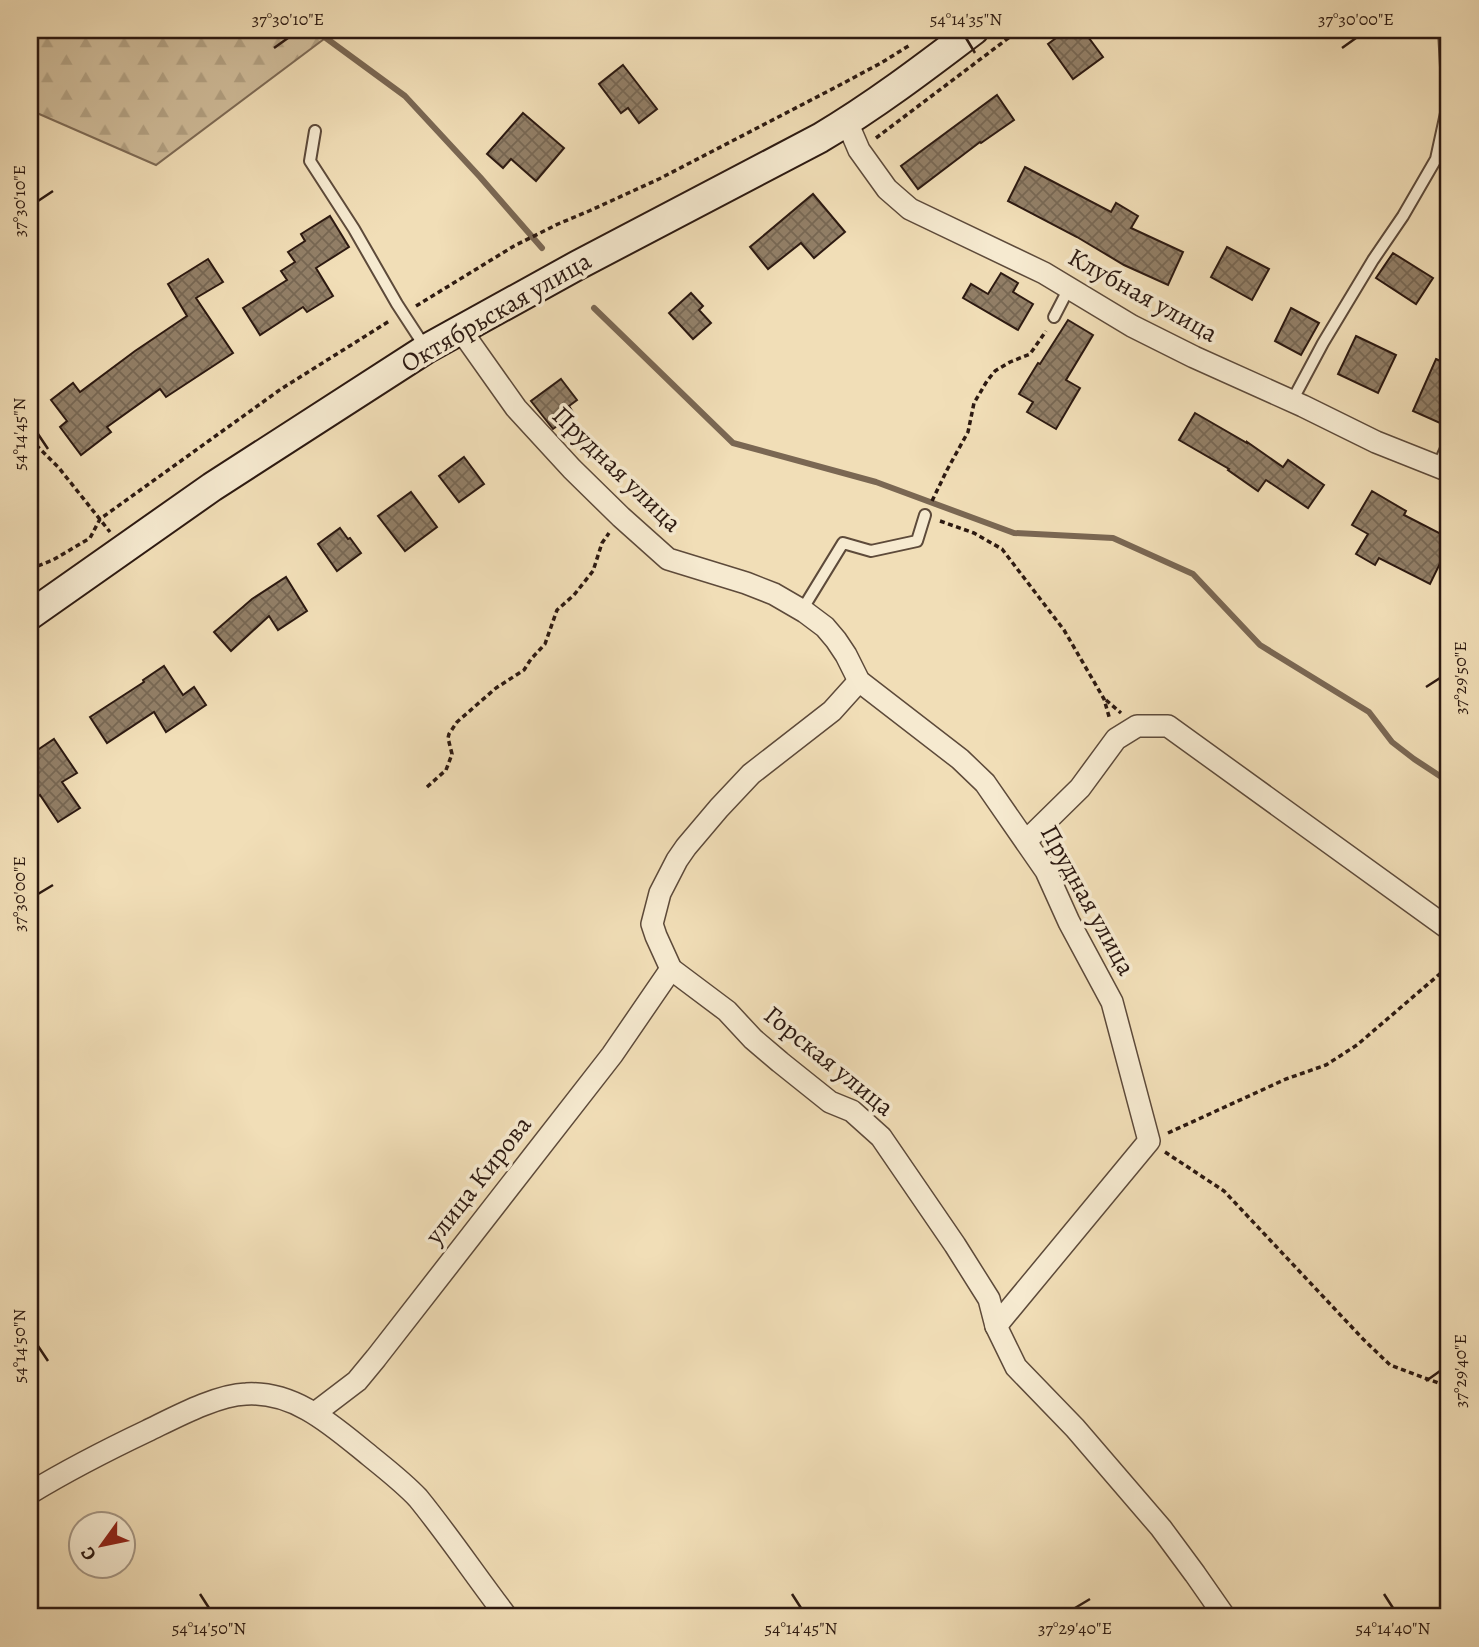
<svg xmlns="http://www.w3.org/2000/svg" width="1479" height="1647" viewBox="0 0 1479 1647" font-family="Alegreya,serif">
<defs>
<pattern id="forest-firs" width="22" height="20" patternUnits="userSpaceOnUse" patternTransform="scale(1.75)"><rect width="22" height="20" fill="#d0bd9b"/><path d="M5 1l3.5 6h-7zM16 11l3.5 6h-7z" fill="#b3a284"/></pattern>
<pattern id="building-cross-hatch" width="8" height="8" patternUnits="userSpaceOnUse" patternTransform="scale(1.75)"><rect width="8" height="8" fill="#927f67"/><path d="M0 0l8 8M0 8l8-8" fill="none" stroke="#776753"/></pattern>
</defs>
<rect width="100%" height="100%" fill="#f1deb7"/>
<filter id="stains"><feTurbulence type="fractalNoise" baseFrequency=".00286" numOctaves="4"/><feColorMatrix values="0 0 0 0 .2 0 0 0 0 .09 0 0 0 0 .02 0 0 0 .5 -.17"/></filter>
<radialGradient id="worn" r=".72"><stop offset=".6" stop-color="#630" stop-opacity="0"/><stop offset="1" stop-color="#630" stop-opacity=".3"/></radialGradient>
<polygon fill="url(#forest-firs)" stroke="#7e6b56" stroke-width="2" points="30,30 336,30 156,165 30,110"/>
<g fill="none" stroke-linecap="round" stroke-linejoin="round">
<g stroke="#7a6753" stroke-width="6">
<polyline points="315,30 405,96 480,177 542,248"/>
<polyline points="594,308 733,443 876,482 1014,533 1113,538 1193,574 1260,645 1369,712 1392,742 1414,759 1449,782"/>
</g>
</g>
<g fill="url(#building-cross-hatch)" stroke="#2c1911" stroke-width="2">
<polygon points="1067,30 1083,30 1103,57 1073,79 1048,44"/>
<polygon points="623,65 657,109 639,123 628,108 621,113 599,84"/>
<polygon points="997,95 1014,120 981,143 980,142 918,189 901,166"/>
<polygon points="523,113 564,148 536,181 511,159 503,168 487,154"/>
<polygon points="1025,167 1111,212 1116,203 1138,216 1131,228 1183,252 1168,285 1124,265 1077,237 1008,201"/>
<polygon points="813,194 845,232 814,258 801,243 768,269 750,247"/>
<polygon points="330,216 349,247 316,268 333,296 307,312 303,307 260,335 243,308 287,280 281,271 295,262 288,252 305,241 301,234"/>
<polygon points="1227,247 1269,269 1252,300 1211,277"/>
<polygon points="1393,253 1433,278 1416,304 1376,278"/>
<polygon points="208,259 223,282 196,298 233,353 166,397 160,389 107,427 111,432 81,455 60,427 67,421 51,400 73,383 80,392 135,351 187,316 168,284"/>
<polygon points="1001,273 1018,283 1013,292 1033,304 1018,330 963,298 971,284 988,294"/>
<polygon points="691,293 703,306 699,310 711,323 693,339 669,313"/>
<polygon points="1291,308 1319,323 1301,355 1275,341"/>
<polygon points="1068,320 1093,335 1066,380 1080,388 1056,429 1027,412 1033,402 1019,394 1038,363 1040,364"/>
<polygon points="1356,336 1396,355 1378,393 1338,374"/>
<polygon points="1436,359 1449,365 1449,427 1413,411"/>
<polygon points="561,379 577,400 569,406 574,414 553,429 531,401"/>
<polygon points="1195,413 1247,443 1247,442 1283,467 1288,460 1324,485 1308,508 1266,480 1258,491 1228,470 1229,469 1179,440"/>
<polygon points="464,457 484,484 459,502 439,476"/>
<polygon points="1372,491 1406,511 1404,515 1449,538 1449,545 1430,584 1379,558 1375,565 1356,554 1368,534 1352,525"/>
<polygon points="411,492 437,527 405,551 378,516"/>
<polygon points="340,528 348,539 350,538 361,553 337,571 318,544"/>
<polygon points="286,577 307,611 278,630 269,616 231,651 214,632 252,599"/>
<polygon points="164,666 183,695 194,687 206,705 166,732 154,712 107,743 90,717 144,682 143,680"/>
<polygon points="54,739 77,773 62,782 80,808 58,822 40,795 30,802 30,755"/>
</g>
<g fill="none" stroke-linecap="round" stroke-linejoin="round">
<g stroke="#5d4a3a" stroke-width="14">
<g id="lane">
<polyline points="315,131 310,161 354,229 397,304 425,347"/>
<polyline points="1054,317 1069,288"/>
<polyline points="1292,401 1323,343 1373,260 1403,216 1436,159 1448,104 1444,30"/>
<polyline points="1438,466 1449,442"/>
<polyline points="802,610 843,543 871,551 917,541 925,515"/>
</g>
</g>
<g stroke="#5d4a3a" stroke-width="24">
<g id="street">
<polyline points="847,122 859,150 887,189 910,209 1044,273 1132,326 1194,357 1303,406 1376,442 1449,471"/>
<polyline points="460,329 516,408 572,469 621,517 668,559 746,583 774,594 805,612 825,627 836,640 846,655 859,681 960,759 985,783 1046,871 1069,922 1112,1002 1149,1141 996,1326"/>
<polyline points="859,681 832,711 751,774 719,808 686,847 677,860 660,893 652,924 656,936 671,969 727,1011 753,1039 780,1062 830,1102 852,1111 881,1137 955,1245 989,1299 996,1326 1016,1367 1075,1428 1161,1528 1195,1574 1225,1617"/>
<polyline points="1026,841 1080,788 1116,739 1137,726 1168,726 1449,929"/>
<polyline points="315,1413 357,1381 376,1358 612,1055 671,969"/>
<path d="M30 1493C68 1470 107 1450 147 1431 174 1418 216 1395 246 1394 296 1391 334 1427 370 1456 386 1469 404 1483 418 1498 449 1536 477 1578 507 1617"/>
</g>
</g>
<g stroke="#2c1911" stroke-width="32">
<path id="secondary" d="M30 615 212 487 426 349 578 265 820 138C874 106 924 68 974 30"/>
</g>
<g stroke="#2c1911" stroke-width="3.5" stroke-dasharray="5 3.5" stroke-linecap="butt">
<polyline points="876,138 1019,30"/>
<polyline points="416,306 514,246 558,224 589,211 659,179 838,86 881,63 910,45"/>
<polyline points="30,439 59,468 110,532"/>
<polyline points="932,501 947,470 968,432 974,403 987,381 995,371 1010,362 1030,354 1046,331"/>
<polyline points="940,521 974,533 1002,549 1064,630 1104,699 1110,720"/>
<polyline points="30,569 53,560 90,538 100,519 281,389 391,320"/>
<polyline points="1106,700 1121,713"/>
<polyline points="427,787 446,770 452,754 448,738 449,734 457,722 496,688 524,670 531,659 545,644 557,610 574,595 593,571 602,543 609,533"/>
<polyline points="1168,1133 1286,1079 1326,1065 1357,1045 1449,966"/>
<polyline points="1165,1152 1224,1191 1363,1339 1390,1365 1449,1387"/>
</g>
<use href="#lane" stroke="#f6ead0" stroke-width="10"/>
<use href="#street" stroke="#f6ead0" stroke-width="21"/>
<use href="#secondary" stroke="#f6ead0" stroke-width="28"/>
</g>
<path fill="none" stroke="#2c1911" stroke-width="2.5" d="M966 38 975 53M274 48 288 38M1342 48 1356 38M38 201 53 191M38 434 48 449M1426 687 1440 678M38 894 53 885M38 1346 48 1361M1426 1381 1440 1371M200 1594 209 1608M792 1594 801 1608M1384 1594 1393 1608M1075 1608 1090 1599"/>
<g text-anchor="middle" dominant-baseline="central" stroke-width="7" stroke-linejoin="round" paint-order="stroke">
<g font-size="26" fill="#2c1911" stroke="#f6ead0">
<text transform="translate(1143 295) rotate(29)">Клубная улица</text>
<text transform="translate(496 312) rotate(-30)">Октябрьская улица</text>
<text transform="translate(617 469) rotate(44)">Прудная улица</text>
<text transform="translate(1088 900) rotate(61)">Прудная улица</text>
<text transform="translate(829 1061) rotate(39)">Горская улица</text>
<text transform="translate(478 1180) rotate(-52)">улица Кирова</text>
</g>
</g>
<rect width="1479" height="1647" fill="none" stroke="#f1deb7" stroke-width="77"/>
<g transform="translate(102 1545) rotate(237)"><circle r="33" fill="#f6ead0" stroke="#a59684" stroke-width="2"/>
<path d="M0-5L12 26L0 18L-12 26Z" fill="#8f2418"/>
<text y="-10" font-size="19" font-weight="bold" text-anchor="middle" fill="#2c1911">С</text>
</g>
<rect x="38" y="38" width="1402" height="1570" fill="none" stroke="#2c1911" stroke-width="2.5"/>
<g font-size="18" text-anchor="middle" fill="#2c1911">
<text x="288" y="25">37°30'10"E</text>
<text x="966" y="25">54°14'35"N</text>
<text x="1356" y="25">37°30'00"E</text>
<text transform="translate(19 201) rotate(-90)" y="6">37°30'10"E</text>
<text transform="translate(19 434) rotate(-90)" y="6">54°14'45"N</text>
<text transform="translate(1460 678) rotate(-90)" y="6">37°29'50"E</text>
<text transform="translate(19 894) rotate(-90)" y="6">37°30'00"E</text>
<text transform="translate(19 1346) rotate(-90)" y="6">54°14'50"N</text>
<text transform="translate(1460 1371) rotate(-90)" y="6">37°29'40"E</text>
<text x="209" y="1634">54°14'50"N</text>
<text x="801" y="1634">54°14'45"N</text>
<text x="1075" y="1634">37°29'40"E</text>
<text x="1393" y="1634">54°14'40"N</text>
</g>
<rect width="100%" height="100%" filter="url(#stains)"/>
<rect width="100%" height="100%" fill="url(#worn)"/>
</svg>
